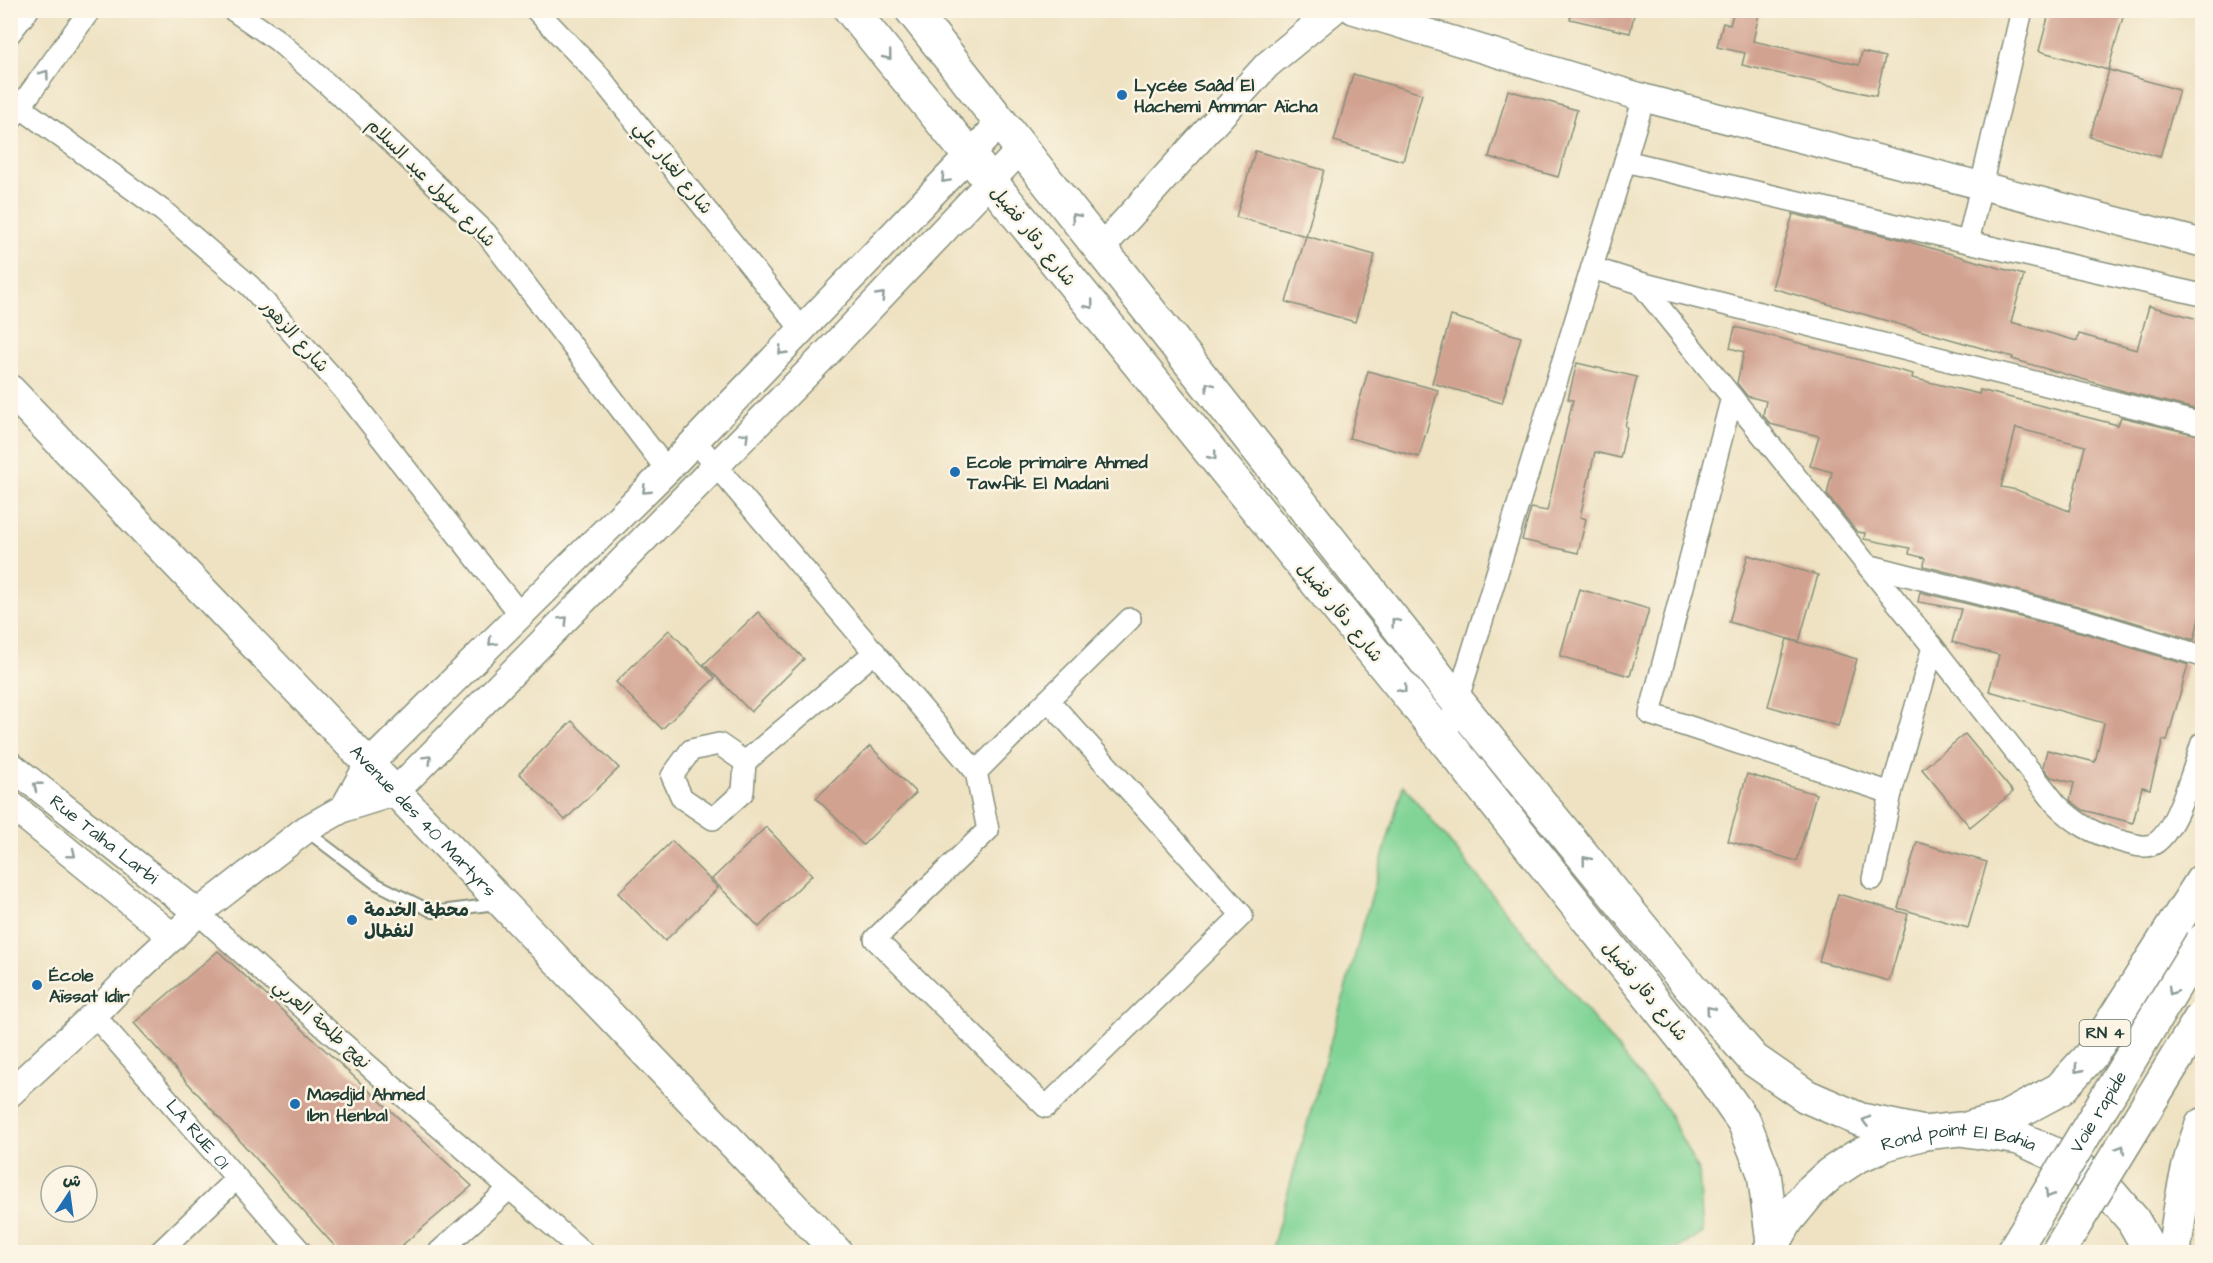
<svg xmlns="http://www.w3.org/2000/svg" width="2213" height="1263" viewBox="0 0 2213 1263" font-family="'Architects Daughter','Playpen Sans Arabic',sans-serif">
<rect width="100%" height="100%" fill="#fcf5e5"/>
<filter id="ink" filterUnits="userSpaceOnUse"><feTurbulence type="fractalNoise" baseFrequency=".0167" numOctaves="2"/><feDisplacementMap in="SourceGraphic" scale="12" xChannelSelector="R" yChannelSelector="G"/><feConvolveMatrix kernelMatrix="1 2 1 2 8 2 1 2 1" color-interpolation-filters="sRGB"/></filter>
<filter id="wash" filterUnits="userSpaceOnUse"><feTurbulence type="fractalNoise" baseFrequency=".008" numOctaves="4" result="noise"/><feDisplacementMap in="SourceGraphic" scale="24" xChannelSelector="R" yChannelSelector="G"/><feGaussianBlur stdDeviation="1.35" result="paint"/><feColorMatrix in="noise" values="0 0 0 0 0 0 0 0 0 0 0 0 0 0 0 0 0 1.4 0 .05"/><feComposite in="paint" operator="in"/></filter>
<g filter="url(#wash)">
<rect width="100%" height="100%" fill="#eee2c2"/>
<polygon fill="#81d496" stroke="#508865" stroke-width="1.5" points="1403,785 1666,1108 1699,1173 1703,1233 1672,1252 1271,1252"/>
<g id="blocks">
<g fill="#d2a291" fill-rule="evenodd">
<polygon points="1571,10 1635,10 1630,33 1570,19"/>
<polygon points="1734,10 1760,10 1753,41 1859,65 1862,52 1885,57 1876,96 1742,65 1745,53 1717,47 1723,23 1730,25"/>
<polygon points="2050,10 2125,10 2108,70 2039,51"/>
<polygon points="2109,70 2179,90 2160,157 2090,137"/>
<polygon points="1353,74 1422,94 1403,161 1334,141"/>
<polygon points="1508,90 1577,110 1558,177 1489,157"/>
<polygon points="1255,151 1324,170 1306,236 1236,217"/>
<polygon points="1793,214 1896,238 2024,275 2011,322 2077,341 2079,334 2137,350 2149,306 2202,320 2202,411 2127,392 2012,359 2013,357 1772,288"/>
<polygon points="1306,236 1375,255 1355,322 1286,302"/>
<polygon points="1451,316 1521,337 1502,403 1432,383"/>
<path d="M1735 327 1811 346V347L1913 374 1912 378 1979 394 1980 390 2118 425 2121 417 2202 436V606L2194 640 2090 609 1924 566 1925 558 1909 554 1910 548 1864 539 1865 533 1857 532 1827 495 1832 472 1810 466 1819 436 1770 424 1763 415 1766 401 1747 396 1737 383 1744 352 1730 348ZM2016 428 2085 446 2069 511 2017 490 2001 487Z"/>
<polygon points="1577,363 1637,377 1625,426 1627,427 1620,458 1595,452 1580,517 1586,519 1578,553 1522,540 1531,508 1547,511 1573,400 1568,399"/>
<polygon points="1368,371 1438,390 1419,457 1349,438"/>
<polygon points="1748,555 1818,575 1799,642 1729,622"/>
<polygon points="1579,589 1649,609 1630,676 1560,656"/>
<polygon points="1920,592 2084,633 2188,665 2167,741 2163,740 2150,789 2142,787 2133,823 2083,810 2070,800 2074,783 2051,777 2043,767 2047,750 2095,762 2104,723 1989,691 1999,655 1952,642 1961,609 1918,602"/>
<polygon points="758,612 804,659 751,712 704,664"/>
<polygon points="669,630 715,678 662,729 616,682"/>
<polygon points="1787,639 1857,659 1838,726 1768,706"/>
<polygon points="572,721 619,768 565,820 519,773"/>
<polygon points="1965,734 2013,792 1970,827 1922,769"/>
<polygon points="870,746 916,793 863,845 816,798"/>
<polygon points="1747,774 1816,794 1797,861 1728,841"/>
<polygon points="766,827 812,875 759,927 712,879"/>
<polygon points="672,841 718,888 665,941 618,893"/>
<polygon points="1917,842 1987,862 1968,928 1898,908"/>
<polygon points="1838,894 1908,914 1889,981 1819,961"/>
<polygon points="218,951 472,1186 394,1252 340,1252 134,1023"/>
</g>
</g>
</g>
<g filter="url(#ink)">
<use href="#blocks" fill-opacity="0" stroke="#86907b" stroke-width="1.5"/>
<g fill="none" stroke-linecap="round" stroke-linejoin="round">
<g stroke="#86907b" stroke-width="14">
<polyline id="service" points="305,830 375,883 433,912 496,904"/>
</g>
<g stroke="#86907b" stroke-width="24">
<g id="minor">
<polyline points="233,10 277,40 366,118 486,233 667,470"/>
<polyline points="536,10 599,76 802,330"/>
<polyline points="10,33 28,10"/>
<polyline points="20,107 163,211 250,286 343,389 520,614"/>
<polyline points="10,121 90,10"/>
<polyline points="1625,161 1644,98"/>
<polyline points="1968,242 2202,295"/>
<polyline points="1592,268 1640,283 2202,424"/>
<path d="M1640 283 1933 647 2056 804C2076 824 2092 833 2120 841 2128 843 2138 847 2147 846 2174 844 2194 766 2202 743"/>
<polyline points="1732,397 1650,714 1891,793"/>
<polyline points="695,441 976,772 988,830 875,939 1046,1107 1242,915 1048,700 976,772"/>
<polyline points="1867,565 2087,621 2202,656"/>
<polyline points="1048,700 1130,619"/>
<polyline points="1445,740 1625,161 1968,242 2022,10"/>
<polyline points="745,762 743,792 713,819 682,798 672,776 691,750 719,744 745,762 875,652"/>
<polyline points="1873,879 1891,793 1933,647"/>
<polyline points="198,913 324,1027 583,1252"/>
<path id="s1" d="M94 1015 301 1252"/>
<polyline points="160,1252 237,1178"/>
<polyline points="439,1252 510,1188"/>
</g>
</g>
<g stroke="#86907b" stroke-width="30">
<g id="tertiary">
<polyline points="1353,10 1644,98 2202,243"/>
<polyline points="1100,249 1267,65 1334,10"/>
<path id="s2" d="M10 765 198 913"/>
<polyline points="10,804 173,937"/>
<polyline points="344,808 368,765 667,470 1001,122"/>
<polyline points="10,1093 94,1015 138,969 198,913 305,830 344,808 395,792 826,354 1021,149"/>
</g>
</g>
<g stroke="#86907b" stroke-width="33">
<g id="secondary">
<path id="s3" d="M10 390 837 1252"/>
</g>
</g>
<g stroke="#86907b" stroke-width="36">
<g id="primary">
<polyline points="851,10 1445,740 1698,1057 1744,1122 1764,1173 1773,1243"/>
<polyline points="912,10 1457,701 1691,988 1754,1060 1806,1096 1861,1120 1924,1133"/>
</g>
</g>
<g stroke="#86907b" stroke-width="36">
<g id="trunk">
<polyline points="1972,1127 2002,1120 2060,1089 2092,1054 2202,881"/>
<path id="s4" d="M1769 1252 1787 1220 1810 1192 1830 1174 1856 1157 1885 1144 1924 1133 1960 1129 2019 1138 2073 1163 2110 1193 2133 1220 2151 1252"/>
<path d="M2174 1252C2180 1209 2186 1165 2202 1125"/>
</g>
</g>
<use href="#service" stroke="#fff" stroke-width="10"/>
<use href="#minor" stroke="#fff" stroke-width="21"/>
<use href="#tertiary" stroke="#fff" stroke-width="27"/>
<use href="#secondary" stroke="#fff" stroke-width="30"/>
<use href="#primary" stroke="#fff" stroke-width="33"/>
<use href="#trunk" stroke="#fff" stroke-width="33"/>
<g stroke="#86907b" stroke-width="36" stroke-linecap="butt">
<g id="trunk-bridge">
<path id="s5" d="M2013 1252 2202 941"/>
<polyline points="2058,1252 2202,1016"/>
</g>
</g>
<use href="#trunk-bridge" stroke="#fff" stroke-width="33"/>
</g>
<defs><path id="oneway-chevron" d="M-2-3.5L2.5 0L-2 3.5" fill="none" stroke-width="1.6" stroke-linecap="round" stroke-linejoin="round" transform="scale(1.5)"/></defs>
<g stroke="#8f9e9a">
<use href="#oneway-chevron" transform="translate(888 56) rotate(51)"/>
<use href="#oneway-chevron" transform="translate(45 74) rotate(-54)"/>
<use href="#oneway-chevron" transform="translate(945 179) rotate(133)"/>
<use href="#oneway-chevron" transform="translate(1075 217) rotate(-129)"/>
<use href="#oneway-chevron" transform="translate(881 296) rotate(-46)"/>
<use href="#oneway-chevron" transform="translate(1090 305) rotate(51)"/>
<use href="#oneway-chevron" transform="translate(782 351) rotate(134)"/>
<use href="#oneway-chevron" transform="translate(1209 386) rotate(-128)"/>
<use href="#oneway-chevron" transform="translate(745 436) rotate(-45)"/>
<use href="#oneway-chevron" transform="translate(1213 456) rotate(51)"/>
<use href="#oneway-chevron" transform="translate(646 490) rotate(136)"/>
<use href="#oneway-chevron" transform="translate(564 620) rotate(-45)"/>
<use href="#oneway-chevron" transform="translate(1395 622) rotate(-128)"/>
<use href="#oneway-chevron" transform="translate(492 642) rotate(135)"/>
<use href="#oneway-chevron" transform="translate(1403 689) rotate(51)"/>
<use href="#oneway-chevron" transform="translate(428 759) rotate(-45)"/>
<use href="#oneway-chevron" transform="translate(37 786) rotate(-142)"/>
<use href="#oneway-chevron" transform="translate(72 854) rotate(39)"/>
<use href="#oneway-chevron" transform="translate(1586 860) rotate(-129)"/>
<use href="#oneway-chevron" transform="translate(2172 991) rotate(121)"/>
<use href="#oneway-chevron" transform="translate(1710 1010) rotate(-131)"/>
<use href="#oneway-chevron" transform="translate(2078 1069) rotate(132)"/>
<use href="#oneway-chevron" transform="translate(1866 1121) rotate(-166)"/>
<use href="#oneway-chevron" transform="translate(2121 1149) rotate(-58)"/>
<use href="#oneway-chevron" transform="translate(2049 1194) rotate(121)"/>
</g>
</g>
<g fill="#1f6fb2" stroke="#fcf5e5" stroke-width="2">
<circle cx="1122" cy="95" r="6"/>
<circle cx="955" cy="472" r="6"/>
<circle cx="352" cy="920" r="6"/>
<circle cx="37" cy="985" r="6"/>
<circle cx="295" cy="1104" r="6"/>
</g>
<g text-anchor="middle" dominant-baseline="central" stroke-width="5" stroke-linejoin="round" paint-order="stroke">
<rect fill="#fcf5e5" stroke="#617469" stroke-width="1.5" x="2079.5" y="1020" width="51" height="26" rx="4.5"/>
<g font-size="16" font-weight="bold" fill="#1f3d34">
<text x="2105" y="1033">RN 4</text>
</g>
<g font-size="18" font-weight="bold" fill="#1f3d34" stroke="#fcf5e5" text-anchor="start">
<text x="1134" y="85">Lycée Saâd El<tspan x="1134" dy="21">Hachemi Ammar Aïcha</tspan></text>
<text x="967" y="462">Ecole primaire Ahmed<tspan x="967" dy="21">Tawfik El Madani</tspan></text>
<text x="364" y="910">محطة الخدمة<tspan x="364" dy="21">لنفطال</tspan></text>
<text x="49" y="975">École<tspan x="49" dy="21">Aïssat Idir</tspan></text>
<text x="307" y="1094">Masdjid Ahmed<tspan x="307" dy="21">Ibn Henbal</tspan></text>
</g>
<g font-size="18" fill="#1f3d34" stroke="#fcf5e5">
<text transform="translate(673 168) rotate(51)">شارع لغبار علي</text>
<text transform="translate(431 183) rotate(45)">شارع سلول عبد السلام</text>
<text transform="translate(1033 236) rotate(51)">شارع دقار فضيل</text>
<text transform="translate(295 336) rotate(48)">شارع الزهور</text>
<text transform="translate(1340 612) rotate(51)">شارع دقار فضيل</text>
<text stroke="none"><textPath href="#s3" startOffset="597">Avenue des 40 Martyrs</textPath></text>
<text stroke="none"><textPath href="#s2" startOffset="120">Rue Talha Larbi</textPath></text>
<text transform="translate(1645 991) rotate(51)">شارع دقار فضيل</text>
<text transform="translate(322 1024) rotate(42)">نهج طلحة العربي</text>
<text stroke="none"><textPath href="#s5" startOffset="164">Voie rapide</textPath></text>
<text stroke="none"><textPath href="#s1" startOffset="158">LA RUE 01</textPath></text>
<text stroke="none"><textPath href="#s4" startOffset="238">Rond point El Bahia</textPath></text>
</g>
</g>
<rect width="2213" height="1263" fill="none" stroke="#fcf5e5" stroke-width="36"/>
<g transform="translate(69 1194) rotate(13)"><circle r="28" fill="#fcf5e5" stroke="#a4ab9e" stroke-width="1.5"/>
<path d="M0-4.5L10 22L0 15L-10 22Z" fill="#1f6fb2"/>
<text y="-9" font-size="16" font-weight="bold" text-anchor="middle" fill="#1f3d34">ش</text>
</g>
</svg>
